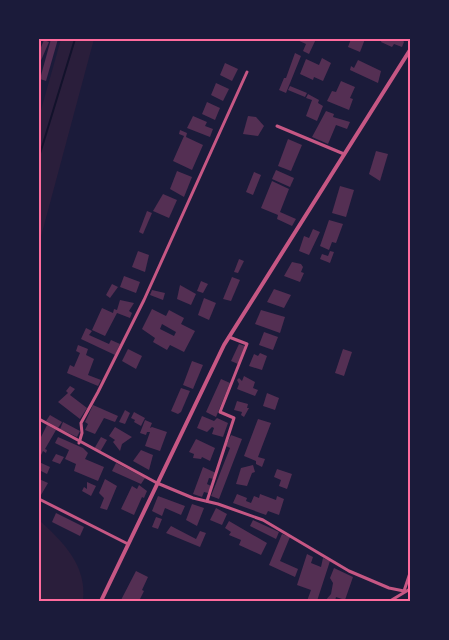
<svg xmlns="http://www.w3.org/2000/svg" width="449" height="640" viewBox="0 0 449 640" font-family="'DM Sans',sans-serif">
<rect width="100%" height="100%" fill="#1b1b3a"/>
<g fill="#2a1e3b">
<polygon points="61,39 94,39 39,244 39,117"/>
<path d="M39 520C63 542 87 565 83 601H39Z"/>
</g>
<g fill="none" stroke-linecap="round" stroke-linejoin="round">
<polyline stroke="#12122b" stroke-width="2" points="39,157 75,39"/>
</g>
<g fill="#542f53" fill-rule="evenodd">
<polygon points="51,39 58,39 46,81 40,79"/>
<polygon points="295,39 308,40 316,39 309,54 303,51 306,44"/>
<polygon points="351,39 365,39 360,52 348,47"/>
<polygon points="382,39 402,39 404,42 402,47 394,44 392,47 381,42"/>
<polygon points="44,40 49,42 39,65 39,52"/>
<polygon points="295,53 301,56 286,93 279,90 284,78 286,78"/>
<polygon points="322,58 331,63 323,81 314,77 313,80 300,74 306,59 319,65"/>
<polygon points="358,60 381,71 378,83 350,70 351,66 354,68"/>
<polygon points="225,63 238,69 232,81 220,75"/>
<polygon points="341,81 355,87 350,98 353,99 349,110 327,101 332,91 336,92"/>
<polygon points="216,83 229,89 223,101 211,95"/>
<polygon points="290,86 307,93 305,97 288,90"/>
<polygon points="308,94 319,100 318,103 323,106 317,121 306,116 312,100 306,98"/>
<polygon points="207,102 220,108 215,120 202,114"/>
<polygon points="326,111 334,114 333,117 350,122 347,129 336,125 328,144 312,137"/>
<polygon points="193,116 207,122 205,126 213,129 210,137 187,128"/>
<polygon points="248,116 256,117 264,126 258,136 243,134"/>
<polygon points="180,130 187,133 186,137 203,145 192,170 173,161 184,136 179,134"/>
<polygon points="288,139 302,145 291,171 278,166"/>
<polygon points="376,151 388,154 380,181 369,174"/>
<polygon points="276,170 294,178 290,187 272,179"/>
<polygon points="177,171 192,177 184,197 170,189"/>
<polygon points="254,172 261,175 253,195 246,192"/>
<polygon points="272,181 289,189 280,212 296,219 292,226 277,219 278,215 261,208"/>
<polygon points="340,186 354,190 346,217 332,213"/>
<polygon points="163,194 177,200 169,218 153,211"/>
<polygon points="147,211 152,213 143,234 139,232"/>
<polygon points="329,220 343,224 336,243 332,242 329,250 320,246"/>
<polygon points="313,229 320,232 309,255 299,251 304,236 309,238"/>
<polygon points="138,251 149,255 145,272 132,267"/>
<polygon points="330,251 334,252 330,263 320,259 322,254 328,256"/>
<polygon points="239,259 244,261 238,273 234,272"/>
<polygon points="292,262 301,264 303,267 301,272 304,273 300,282 284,276"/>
<polygon points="124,276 140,282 136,293 120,287"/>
<polygon points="232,277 240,280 231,301 223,299"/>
<polygon points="201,281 208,284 203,293 197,291"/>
<polygon points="112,284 118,287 110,298 106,295"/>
<polygon points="180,285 196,294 191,305 177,299"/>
<polygon points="274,289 291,295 284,308 267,302"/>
<polygon points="152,290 165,293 163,300 150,295"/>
<polygon points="204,298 216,303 209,320 198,315"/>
<polygon points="120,300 134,303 129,311 132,313 130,318 117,313 105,336 92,330 102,308 113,313 114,309 117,310"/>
<path d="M152 309 166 316 169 310 184 318 181 324 195 331 184 352 170 345 167 350 153 342 155 338 142 329ZM162 324 176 332 174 336 160 329Z"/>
<polygon points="261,310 285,317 280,333 255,324"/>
<polygon points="86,328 92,331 89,335 109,344 111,340 120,344 115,355 81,339"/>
<polygon points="264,332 278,337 273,350 259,345"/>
<polygon points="239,344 245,346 238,364 231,361"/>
<polygon points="78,345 88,349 86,355 94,359 88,375 101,380 98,386 67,373 70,365 74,367 80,353 76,351"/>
<polygon points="128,349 142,356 136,369 122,361"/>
<polygon points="343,349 352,352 344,376 335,373"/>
<polygon points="260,353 267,356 262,370 249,366 254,354 258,356"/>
<polygon points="192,361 203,365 193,389 183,385"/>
<polygon points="244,376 255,382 253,388 258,390 255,396 237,389 239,384 237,380 239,378 242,381"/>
<polygon points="221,379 230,383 216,417 206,412"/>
<polygon points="70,386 75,389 70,395 87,408 80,419 58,402 68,393 66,391"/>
<polygon points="181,388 190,391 181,412 178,414 171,411"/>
<polygon points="267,393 279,398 275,410 263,406"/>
<polygon points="237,401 248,404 247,408 249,408 244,417 241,415 242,412 234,410"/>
<polygon points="93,405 118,416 115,422 104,418 95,434 85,430 88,424 85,422"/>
<polygon points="125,410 130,413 125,424 119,422"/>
<polygon points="134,412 145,418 141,426 134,422 135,420 131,418"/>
<polygon points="50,415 62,422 58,428 46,421"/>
<polygon points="202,416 214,421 217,418 228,423 223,437 212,434 214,428 212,427 207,432 197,428"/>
<polygon points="258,419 271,423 258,457 265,459 262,467 256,464 256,461 244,456"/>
<polygon points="145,420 152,423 150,428 152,427 167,432 160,451 145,446 150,432 147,432 146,435 140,433"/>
<polygon points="63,422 80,431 77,437 60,429"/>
<polygon points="47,425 56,430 45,449 47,450 46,453 43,451 41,455 39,454 39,441"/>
<polygon points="115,427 132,437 122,444 120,451 113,442 115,440 109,436"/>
<polygon points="231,435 242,439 219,499 211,496 230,448 226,446"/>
<polygon points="58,437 83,448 88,453 85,459 104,467 98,481 74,471 76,464 65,459 69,450 55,443"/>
<polygon points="101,437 107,440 100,452 94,449"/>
<polygon points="196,439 215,448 210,461 202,457 201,459 193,458 194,454 189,452"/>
<polygon points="141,450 153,455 149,470 133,461"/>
<polygon points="56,454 64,457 60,464 52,461"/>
<polygon points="39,462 50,467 47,474 39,470"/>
<polygon points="116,463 145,478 141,484 112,471"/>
<polygon points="253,465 255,472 252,473 247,486 236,484 241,468"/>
<polygon points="203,467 216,473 214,479 209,478 207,484 211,486 208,493 204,492 202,497 193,494"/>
<polygon points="277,469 292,474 287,489 279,486 281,480 274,477"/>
<polygon points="39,479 48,483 41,495 39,494"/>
<polygon points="105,479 117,486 107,510 100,508 104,498 99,493"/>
<polygon points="87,482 96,486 91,496 82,491 84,487 87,489"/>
<polygon points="139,485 147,491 144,498 142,497 134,515 121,509 132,486 137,489"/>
<polygon points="237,494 247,498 246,501 251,503 254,496 259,498 260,494 276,500 277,496 284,499 279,515 268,511 266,515 233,503"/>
<polygon points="158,496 185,506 181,515 165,508 162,516 152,511"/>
<polygon points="192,504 204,508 197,526 186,520"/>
<polygon points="216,508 227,514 222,525 210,520"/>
<polygon points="56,513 84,527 80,536 52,522"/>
<polygon points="156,517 162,519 158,529 152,527"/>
<polygon points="253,520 279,532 276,539 250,526"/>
<polygon points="229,521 267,543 261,555 239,545 241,540 229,535 231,532 225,528"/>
<polygon points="171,526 196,539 200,531 206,533 200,547 166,533"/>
<polygon points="282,534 290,537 280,561 298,569 295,577 269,565"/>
<polygon points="307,554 313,557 311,563 321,567 323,558 330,561 317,601 307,601 311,590 297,585"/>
<polygon points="334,568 353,577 345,600 336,597 335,601 325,601 331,594 333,583 330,578"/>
<polygon points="136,571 148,577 142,590 144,591 139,601 124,601 121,600"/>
</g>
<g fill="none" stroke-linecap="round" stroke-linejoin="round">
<g stroke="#c65784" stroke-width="3">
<polyline points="277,126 344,154"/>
<polyline points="39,419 157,483 193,498 218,504 263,520 349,571 389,588 404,591"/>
<polyline points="79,443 82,433 81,423 98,392 144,300 247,72"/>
<polyline points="39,499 128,544"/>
<polyline points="207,501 234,418 220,412 247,344 229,337"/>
<polyline points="404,591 410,573"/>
<polyline points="390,601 410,589"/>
</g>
<polyline stroke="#c65784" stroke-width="4" points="101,601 224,345 410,50"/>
</g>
<rect width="449" height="640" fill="none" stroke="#1b1b3a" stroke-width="80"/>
<rect x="40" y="40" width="369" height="560" fill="none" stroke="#ff6b9d" stroke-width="2"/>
</svg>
